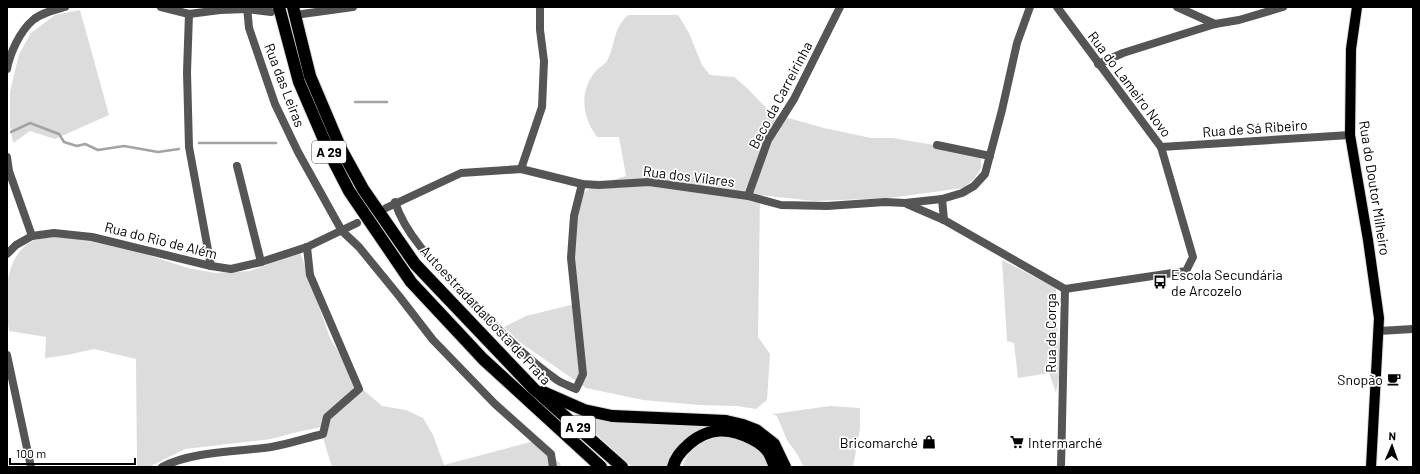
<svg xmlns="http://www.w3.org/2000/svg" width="1420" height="474" viewBox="0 0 1420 474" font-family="Barlow,sans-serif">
<rect width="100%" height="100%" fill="#fff"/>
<g fill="#dcdcdc">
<polygon points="80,10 109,115 55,139 30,131 13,143 10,125 10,92 19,54 31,33 55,15"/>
<path d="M628 15H678L689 33 702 65 710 75 734 77 747 88 773 115 792 119 824 128 871 138H893L934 145 981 156V168L974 179 963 188 889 198 814 201 760 195 758 337 770 354 767 400 756 409 737 406 699 405 643 400 586 388 521 343 504 327 526 316 579 303 573 253 580 195 596 185 626 176 619 137H597C582 117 579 92 595 72 599 67 606 64 608 59 616 42 613 29 628 15Z"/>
<path d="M54 237 105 241 188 268 215 273 250 271 300 252 330 338 359 386 382 406 406 410 423 418 433 435 444 465 534 441 561 464 560 467H332L324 441 321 427 293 433 271 439 185 449 151 466 146 467H137L136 359 94 349 67 355 45 358 46 337 9 331C5 302 2 256 33 241 38 238 48 238 54 237Z"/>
<polygon points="1002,260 1056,288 1056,312 1061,368 1056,393 1049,373 1018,378 1014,343 1007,341"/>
<polygon points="830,406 860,408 860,428 853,467 804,467 797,454 787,440 777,416 773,414"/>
<polygon points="567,407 721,425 669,467 632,467"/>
<path d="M731 435C750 444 761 446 770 467H682C689 445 710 437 731 435Z"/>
</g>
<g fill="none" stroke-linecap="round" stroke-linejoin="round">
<g stroke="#a3a3a3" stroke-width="2.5">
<polyline points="355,102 387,102"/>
<polyline points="11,132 30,123 59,134 64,142 77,146 85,144 98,150 124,146 158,152 179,149"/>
<polyline points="199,143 276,143"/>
</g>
<g stroke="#dbdbdb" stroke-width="12">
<polyline id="major" points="1357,7 1351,49 1350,135 1368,240 1379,318 1371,467"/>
</g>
<g stroke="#dbdbdb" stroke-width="14">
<g id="highway">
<polyline points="279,7 299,82 330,154 349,191 411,282 483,359 601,467"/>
<polyline points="293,7 310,76 341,149 363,189 415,264 534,389 622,467"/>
<polyline points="543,392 584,410 612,416 726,421 743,425 756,430 774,444 785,467"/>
<path d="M673 467C675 458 682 450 689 444 709 427 729 427 752 439 758 442 765 447 769 453 771 457 773 462 775 467"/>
</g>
</g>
<g stroke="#555" stroke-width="8">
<polyline points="161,7 189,14 220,10 247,9 271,12"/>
<polyline points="247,7 249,28 275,104 298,152 342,231 359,247 399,296 433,340 495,404 551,454 553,467"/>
<polyline points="1057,7 1161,147 1193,257 1186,271 1065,289"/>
<polyline points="1177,7 1215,24"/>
<polyline points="189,14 187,72 189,147 211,266"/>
<polyline points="302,14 353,7"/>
<polyline points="1098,64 1123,53 1215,24 1239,20 1283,7"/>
<path d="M7 69C10 53 20 31 33 20 41 13 54 10 65 7"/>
<polyline points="937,145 990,156"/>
<polyline points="1161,147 1350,135"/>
<polyline points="7,157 9,171 32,236"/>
<polyline points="237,166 261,262"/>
<polyline points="521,169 542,107 544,61 540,30 540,7"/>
<polyline points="748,196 768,140 794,99 840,7"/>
<polyline points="942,199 944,220"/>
<path d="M395 202C406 238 442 271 468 298 496 327 524 357 557 380 563 384 570 386 576 389L583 374 571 258 574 216 582 184"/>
<polyline points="907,204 944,220 1065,289"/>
<polyline points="386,208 461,173 521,169 582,184 599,185 649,182 748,196 781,205 827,206 885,202 905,203 942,199 962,193 974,186 985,174 1002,110 1017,43 1030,7"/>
<polyline points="7,254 16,245 32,236 54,233 92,237 211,266 231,269 261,262 307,247 357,223"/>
<polyline points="1379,331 1413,329"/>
<polyline points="7,355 31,467"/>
<path d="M162 467C192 451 237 452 271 447 289 444 306 438 323 434L327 417 359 389 310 275 307 247"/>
<polyline points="1061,467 1065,289"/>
</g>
<use href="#major" stroke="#000" stroke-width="10"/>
<use href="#highway" stroke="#000" stroke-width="12"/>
</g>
<defs>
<g id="bus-bare" transform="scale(1.08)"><path d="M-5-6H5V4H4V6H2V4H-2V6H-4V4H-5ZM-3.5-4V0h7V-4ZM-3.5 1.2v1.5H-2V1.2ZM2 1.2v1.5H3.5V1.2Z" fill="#000" stroke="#fff" stroke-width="2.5" paint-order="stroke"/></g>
<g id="cafe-bare" transform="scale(1.08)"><path d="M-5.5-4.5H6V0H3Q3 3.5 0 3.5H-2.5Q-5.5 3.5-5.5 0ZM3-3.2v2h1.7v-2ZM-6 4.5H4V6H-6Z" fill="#000" stroke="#fff" stroke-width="2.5" paint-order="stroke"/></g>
<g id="shop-bare" transform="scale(1.08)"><path d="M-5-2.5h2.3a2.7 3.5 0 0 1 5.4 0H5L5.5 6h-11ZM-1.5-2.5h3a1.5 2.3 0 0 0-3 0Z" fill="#000" stroke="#fff" stroke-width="2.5" paint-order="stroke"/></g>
<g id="supermarket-bare" transform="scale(1.08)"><path d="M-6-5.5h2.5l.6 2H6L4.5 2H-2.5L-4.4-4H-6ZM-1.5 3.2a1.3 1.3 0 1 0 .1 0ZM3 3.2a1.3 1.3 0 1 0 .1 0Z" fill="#000" stroke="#fff" stroke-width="2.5" paint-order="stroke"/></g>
</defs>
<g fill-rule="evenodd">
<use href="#bus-bare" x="1160" y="282"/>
<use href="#cafe-bare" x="1394" y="379"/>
<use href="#shop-bare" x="929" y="442"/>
<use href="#supermarket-bare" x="1017" y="442"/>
</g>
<g text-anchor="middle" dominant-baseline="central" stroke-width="3.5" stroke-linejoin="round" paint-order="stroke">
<g fill="#fff" stroke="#4c4c4c" stroke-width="1">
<rect x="312" y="141" width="34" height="22" rx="3"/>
<rect x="561" y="416" width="34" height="22" rx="3"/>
</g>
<g font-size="13" font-weight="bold" fill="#000">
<text x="329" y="152">A 29</text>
<text x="578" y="427">A 29</text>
</g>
<g font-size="14" fill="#000" stroke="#fff">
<text transform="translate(1130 84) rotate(53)">Rua do Lameiro Novo</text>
<text transform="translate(285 85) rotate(69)">Rua das Leiras</text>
<text transform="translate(780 95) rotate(-62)">Beco da Carreirinha</text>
<text transform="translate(1255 128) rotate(-4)">Rua de Sá Ribeiro</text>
<text transform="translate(689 176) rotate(7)">Rua dos Vilares</text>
<text transform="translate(1375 188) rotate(81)">Rua do Doutor Milheiro</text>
<text transform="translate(161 240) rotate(14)">Rua do Rio de Além</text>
<text transform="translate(486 315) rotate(47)">Autoestrada da Costa de Prata</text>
<text transform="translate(1050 333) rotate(-90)">Rua da Corga</text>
</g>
<g font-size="14" fill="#000" stroke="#fff" text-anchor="start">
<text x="1171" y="274">Escola Secundária<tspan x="1171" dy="16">de Arcozelo</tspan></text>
<text x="1383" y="379" text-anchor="end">Snopão</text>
<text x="918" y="442" text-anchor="end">Bricomarché</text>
<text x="1028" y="442">Intermarché</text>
</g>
</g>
<rect width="1420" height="474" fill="none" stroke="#000000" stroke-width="16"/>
<g transform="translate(1392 446) rotate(2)" stroke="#ffffff" stroke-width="3" paint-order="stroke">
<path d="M0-3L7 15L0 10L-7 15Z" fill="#000000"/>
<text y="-6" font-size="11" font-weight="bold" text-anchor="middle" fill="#000000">N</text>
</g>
<path d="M10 458v6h125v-6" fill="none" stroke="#000000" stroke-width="2"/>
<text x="16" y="458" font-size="12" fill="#000000" stroke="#ffffff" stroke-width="3" paint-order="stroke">100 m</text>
</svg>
